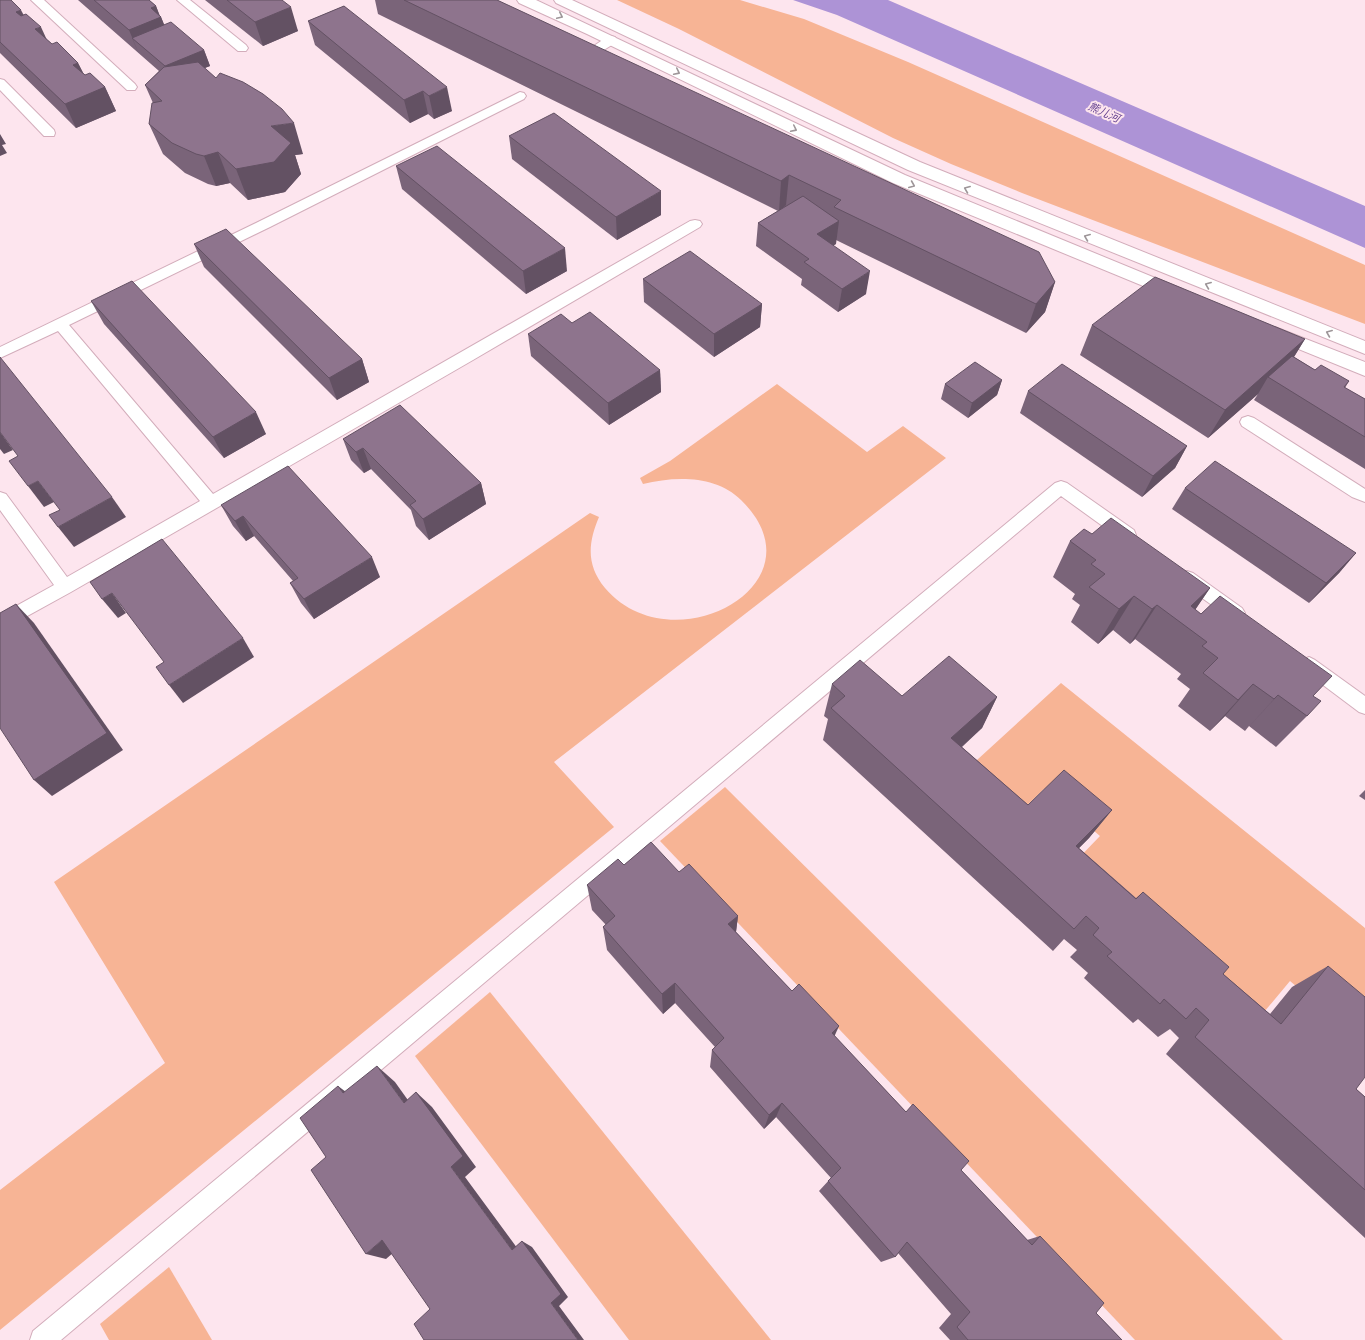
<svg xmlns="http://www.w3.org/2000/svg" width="1365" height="1340" viewBox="0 0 1365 1340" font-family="'Archivo Narrow','Noto Sans SC',sans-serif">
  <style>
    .green { fill: #f7b495 }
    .water { fill: #ad93d6 }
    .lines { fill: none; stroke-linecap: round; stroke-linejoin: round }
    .lane-casing { stroke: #d3adbb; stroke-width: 2 }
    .secondary-casing { stroke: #d3adbb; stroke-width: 2 }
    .lane { fill: #fff; fill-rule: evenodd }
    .secondary { fill: #fff; fill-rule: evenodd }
    .wall { fill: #7a6479 }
    .shaded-wall { fill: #635163 }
    .building { fill: #8e748d; stroke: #635163 }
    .oneway { stroke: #9e9699 }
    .labels { text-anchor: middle; stroke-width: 4; stroke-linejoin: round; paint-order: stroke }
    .far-water-label { font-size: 11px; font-style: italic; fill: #634090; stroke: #fde5ee }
  </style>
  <rect width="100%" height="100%" fill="#fde5ee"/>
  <g class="green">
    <path d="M617,0h123l64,19 104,43 457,203v59l-343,-131 -71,-29 -58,-26 -214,-109z"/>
    <path d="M777,384l90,68 36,-26 43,32 -392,304 60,65 -614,503v-140l165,-127 -111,-181 536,-369 9,4c-11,26 -13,48 6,71 67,79 222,-4 136,-88 -25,-25 -66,-24 -98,-16l-3,-6 30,-17z"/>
    <path d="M1061,683l304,245v117l-75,-64 -36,43 -182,-159 28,-29 -56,-47 -28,27 -51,-45z"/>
    <path d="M725,787l558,553h-148l-475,-499z"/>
    <path d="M490,992l281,348h-142l-214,-284z"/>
    <path d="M169,1267l43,73h-103l-9,-16z"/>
  </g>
  <path class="water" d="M793,0h95l477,206v42l-528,-233z"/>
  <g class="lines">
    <defs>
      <g id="lane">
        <path d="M31,0h13l91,84 2,3 -2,3h-8z"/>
        <path d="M177,0h13l56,45 2,3 -2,3h-8z"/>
        <path d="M611,36l4,1 2,3 -2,3 -32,20h-8l-2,-3 34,-23z"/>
        <path d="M0,79l4,1 50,50 1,3 -1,3h-10l-44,-46z"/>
        <path d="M520,92l4,1 2,3 -2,3 -254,128 -201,98 144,169 477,-273 5,-1 5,1 2,3 -2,3 -227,133 -402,232 -71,39v-16l54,-30 -54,-75v-18l6,2 61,83 133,-76 -142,-170 -58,27v-11l260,-126z"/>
        <path d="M1248,416l6,2 111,71v13l-13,-5 -110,-71 -2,-4 2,-4z"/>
        <path d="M1061,481l6,2 67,47 2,5 -2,5 -6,2 -6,-2 -61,-44 -1000,844h-31l3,-9 1022,-848z"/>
        <path d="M1187,571l6,2 49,35 3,5 -3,5 -6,2 -6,-2 -49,-35 -3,-5 3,-5z"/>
        <path d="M1309,657l6,3 50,36v18l-6,-2 -56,-42 -3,-5 3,-5z"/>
      </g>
      <g id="secondary">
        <path d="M517,0h19l369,175 277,114 3,4 -3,4 -6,2 -6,-2 -277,-114 -306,-149 -68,-31z"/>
        <path d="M554,0h18l348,162 445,179v13l-457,-184 -352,-167z"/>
        <path d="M1275,327l90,35v14l-96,-39 -3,-4 3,-4z"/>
      </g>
    </defs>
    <use href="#lane" class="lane-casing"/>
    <use href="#secondary" class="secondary-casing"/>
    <use href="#lane" class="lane"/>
    <use href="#secondary" class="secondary"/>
  </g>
  <g class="wall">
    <path d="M0,0l24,15 23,25 5,4 26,19 6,12 21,12 11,24 -40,17 -76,-75z"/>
    <path d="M78,0h71l7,6 4,10 1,1 3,8 40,25 6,16 -6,2 99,86 -8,1 6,19 -16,18 -37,8 -18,-17 -14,3 -8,-2 -23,-11 -22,-19 -14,-30 4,-21 -8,-18 14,-14z"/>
    <path d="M205,0h77l16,31 -35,15z"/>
    <path d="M375,0h122l558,282 -10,30 -19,21 -190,-93v4l-3,1 33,49 -28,18 -37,-27 1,-6 -46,-33 2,-23 20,-12 -400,-197z"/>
    <path d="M344,6l108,105 -18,8 -6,-5 -18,9 -95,-78 -7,-24z"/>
    <path d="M509,136l152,79 -44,25 -105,-81z"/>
    <path d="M396,166l171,105 -41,23 -124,-105z"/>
    <path d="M194,244l168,115 7,23 -32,18 -133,-133z"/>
    <path d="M643,279l119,25 -2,23 -46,30 -70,-55z"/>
    <path d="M91,301l175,133 -42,24 -120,-134z"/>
    <path d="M572,323l88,47 1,22 -52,33 -78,-69 -3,-22z"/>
    <path d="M1092,325l213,14 -11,18 21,13 34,11 -4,7 20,11v70l-111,-69 4,-6 -50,44 -128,-83z"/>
    <path d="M1002,380l-5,15 -29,23 -27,-19 4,-15z"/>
    <path d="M1028,391l159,55 -12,22 -33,29 -122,-84z"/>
    <path d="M343,439l138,44 5,21 -57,36 -13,-14 -5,-16 -40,-41 -7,4 -13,-13z"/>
    <path d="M1185,488l171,65 -17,20 -30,30 -137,-94z"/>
    <path d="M221,505l159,72 -66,42 -13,-16 -11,-20 3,-2 -39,-45 -8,5 -13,-15z"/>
    <path d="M1092,534l118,54 -15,22 118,86 -6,20 -31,31 -27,-21 -4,5 -20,-15 -15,15 -32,-25 12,-17 -13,-10 4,-5 -46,-35 -5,5 -17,-14 -15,14 -27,-22 9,-17 -8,-6 3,-5 -22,-17 17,-36z"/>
    <path d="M832,684l70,12 95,1 -15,31 -20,19 66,58 84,5 -23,28 -10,10 57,50 7,-6 80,82 47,40 22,-27 36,-21 28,123 9,8v141l-199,-184 13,-16 -9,-9 -12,8 -20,-18 -5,4 -49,-45 4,-5 -18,-16 7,-7 -13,-11 -11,12 -230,-211 5,-21 -4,-3z"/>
    <path d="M1365,790v10l-6,-4z"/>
    <path d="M624,865l55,7 59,44 -2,16 291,308 13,-4 56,77 26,27h-172l-11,-12 12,-14 -53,-61 -3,4 -14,5 -62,-71 12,-13 -55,-61 -12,12 -54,-62 2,-17 3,-3 -40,-44 -12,11 -56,-64 -4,-23 3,-2 -14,-15 -5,-25z"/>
  </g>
  <g class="shaded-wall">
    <path d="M156,6l4,11h1l10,24 -39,-3 7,16 -10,-24 22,-22z"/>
    <path d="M291,7l7,24 -35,15 -8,-24z"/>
    <path d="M21,10l12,23 -17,-21z"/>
    <path d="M41,27l11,24 -17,-22z"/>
    <path d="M204,50l6,16 -39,16 -6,-16z"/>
    <path d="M78,63l12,23 -17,-21z"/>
    <path d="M105,87l11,24 -40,17 -11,-24z"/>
    <path d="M447,87l5,24 -18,8 -5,-23z"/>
    <path d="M423,91l5,23 -18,9 -6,-23z"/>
    <path d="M294,123l9,31 -8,1 6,19 -16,18 -37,8 -12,-31 35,-43z"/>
    <path d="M0,134l6,10 -4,1 5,8 -7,3z"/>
    <path d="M218,152l12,31 -14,3 -12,-30z"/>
    <path d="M789,175l-3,30 -7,7 2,-31z"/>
    <path d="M661,191v24l-44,25 -1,-23z"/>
    <path d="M839,221l-3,23 -22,13 3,-23z"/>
    <path d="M565,248l2,23 -41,23 -3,-23z"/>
    <path d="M870,271l-4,23 -28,18 4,-23z"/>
    <path d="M1055,282l-10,30 -19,21 10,-29z"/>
    <path d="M762,304l-2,23 -46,30v-23z"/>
    <path d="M1305,339l-18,29 -19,9 -10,17 -50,44 17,-28z"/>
    <path d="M362,359l7,23 -32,18 -8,-22z"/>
    <path d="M660,370l1,22 -52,33 -1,-22z"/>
    <path d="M1002,380l-5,15 -29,23 4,-15z"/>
    <path d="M256,412l10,22 -42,24 -11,-21z"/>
    <path d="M0,432l13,18 -9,4 -4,-5z"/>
    <path d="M1187,446l-12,22 -33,29 11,-21z"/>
    <path d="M363,448l8,21 -7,4 -8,-21z"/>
    <path d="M38,481l16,21 -10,5 -16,-21z"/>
    <path d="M481,483l5,21 -57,36 -6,-21z"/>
    <path d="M112,497l14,20 -52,30 -16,-20z"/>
    <path d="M243,516l11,20 -8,5 -11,-20z"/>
    <path d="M1356,553l-17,20 -30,30 17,-20z"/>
    <path d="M372,557l8,20 -66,42 -10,-20z"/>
    <path d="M1210,588l-24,35 5,-17z"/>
    <path d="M112,593l14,20 -8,5 -16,-19z"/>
    <path d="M1134,596l-21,34 -15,14 21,-35z"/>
    <path d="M16,604l18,19 89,127 -71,46 -18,-16z"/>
    <path d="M1157,605l-22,34 -5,5 22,-35z"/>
    <path d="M243,638l11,19 -71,46 -14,-18z"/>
    <path d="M1253,684l-28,32 -15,15 28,-31z"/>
    <path d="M1278,695l-33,36 29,-32z"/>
    <path d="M997,697l-15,31 -44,40 13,-30z"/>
    <path d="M1112,810l-23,28 -34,34 21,-26z"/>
    <path d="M738,916l-3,23 -7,-15z"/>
    <path d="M675,983v20l-12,11 -1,-20z"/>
    <path d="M839,1026l-8,18 1,-11z"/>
    <path d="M377,1066l18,16 25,35 -16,-14z"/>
    <path d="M338,1086l20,15 -15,-8z"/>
    <path d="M416,1092l16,15 44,60 -11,10 58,79 -11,-6 -61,-83z"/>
    <path d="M782,1103l-6,14 -12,12 5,-14z"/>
    <path d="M382,1240l19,6 -15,13 -20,-5z"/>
    <path d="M522,1241l10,6 36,50 -9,9 25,34h-6l-27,-37z"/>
  </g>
  <g class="building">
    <path d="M0,0h11l10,10 -5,2 5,4 5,-2 15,13 -6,2 17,15 5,-2 21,21 -5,2 12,10 5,-2 15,14 -40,17 -65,-62z"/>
    <path d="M94,0h55l7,6 -5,2 10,9 -32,13z"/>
    <path d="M227,0h55l9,7 -36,15z"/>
    <path d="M404,0h93l542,252 16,30 -19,22 -202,-97 7,-7 -52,-25 -8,6z"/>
    <path d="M344,6l103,81 -18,9 -6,-5 -19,9 -96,-79z"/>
    <path d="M171,22l33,28 -39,16 -33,-28z"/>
    <path d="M198,62l18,16 4,-5 23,9 20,12 19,15 12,14 -23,3 20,17 -17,19 -38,7 -18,-17 -14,4 -8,-2 -24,-11 -23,-19 3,-21 10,-2 -17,-16 19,-18z"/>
    <path d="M554,113l107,78 -45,26 -107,-81z"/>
    <path d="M437,146l128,102 -42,23 -127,-105z"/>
    <path d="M803,196l36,25 -22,13 53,37 -28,18 -38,-27 5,-3 -51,-36z"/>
    <path d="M226,229l136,130 -33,19 -135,-134z"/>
    <path d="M690,251l72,53 -48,30 -71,-55z"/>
    <path d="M1155,277l150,62 -80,71 -133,-85z"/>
    <path d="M132,281l124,131 -43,25 -122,-136z"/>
    <path d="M590,312l70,58 -52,33 -80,-69 33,-20 11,9z"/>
    <path d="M1292,356l23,14 6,-5 28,16 -5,6 21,12v38l-97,-60z"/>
    <path d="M0,357l112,140 -54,30 -9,-12 11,-5 -22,-29 -10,5 -19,-25 9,-5 -18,-24z"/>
    <path d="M975,362l27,18 -30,23 -27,-19z"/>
    <path d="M1062,364l125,82 -34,30 -125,-85z"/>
    <path d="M400,405l81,78 -58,36 -13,-14 6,-4 -53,-53 -7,4 -13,-13z"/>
    <path d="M1215,461l141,92 -30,30 -141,-95z"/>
    <path d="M288,466l84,91 -68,42 -14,-16 8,-5 -55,-62 -8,5 -14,-16z"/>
    <path d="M1111,518l99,70 -19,18 10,8 19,-18 112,80 -19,20 8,5 -14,15 -29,-21 -4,4 -21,-15 -15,16 -35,-27 15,-15 -16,-12 5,-4 -50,-37 -5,4 -18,-13 -15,13 -30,-22 16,-13 -14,-10 5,-4 -26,-19 14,-12 8,5z"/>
    <path d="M162,539l81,99 -74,47 -13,-18 8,-5 -52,-69 -10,6 -12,-17z"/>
    <path d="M16,604l91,129 -73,47 -34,-52v-115z"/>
    <path d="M949,656l48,41 -46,41 77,67 36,-35 48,40 -36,36 60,53 7,-7 86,75 -6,7 58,50 47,-58 37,31v80l-9,12 9,8v93l-170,-153 14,-17 -13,-12 -10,11 -22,-20 -4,5 -53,-48 5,-4 -19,-17 6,-7 -13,-12 -12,13 -243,-221 14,-12 -13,-12 28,-24 42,36z"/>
    <path d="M651,842l28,30 10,-8 49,52 -10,8 64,67 7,-7 40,42 -7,7 74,79 7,-8 56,57 -8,9 71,75 8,-9 64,67 -8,10 26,27h-154l-11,-13 13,-15 -63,-70 -12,15 -67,-76 13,-13 -59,-65 -13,12 -57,-65 12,-12 -49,-55 -13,11 -59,-67 12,-11 -28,-31 31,-26 6,6z"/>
    <path d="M377,1066l27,37 12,-11 47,64 -12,11 61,83 10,-9 39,53 -10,9 27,37h-154l-10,-16 16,-15 -48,-69 -16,14 -55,-84 15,-13 -26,-39 38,-32 5,7z"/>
  </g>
  <defs><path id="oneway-chevron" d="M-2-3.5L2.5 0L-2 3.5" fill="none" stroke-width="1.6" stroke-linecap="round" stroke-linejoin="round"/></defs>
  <g class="oneway">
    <use href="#oneway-chevron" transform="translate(560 16) rotate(25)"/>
    <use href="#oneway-chevron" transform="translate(677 72) rotate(26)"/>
    <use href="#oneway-chevron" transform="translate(794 129) rotate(26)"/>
    <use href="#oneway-chevron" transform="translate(912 185) rotate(23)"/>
    <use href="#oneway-chevron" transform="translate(967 189) rotate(-158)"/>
    <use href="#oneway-chevron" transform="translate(1087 237) rotate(-158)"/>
    <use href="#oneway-chevron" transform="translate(1208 285) rotate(-158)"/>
    <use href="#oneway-chevron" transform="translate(1329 333) rotate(-158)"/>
  </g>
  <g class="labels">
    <g class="far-water-label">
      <text transform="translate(1104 112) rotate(24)" y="4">熊儿河</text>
    </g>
  </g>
</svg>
